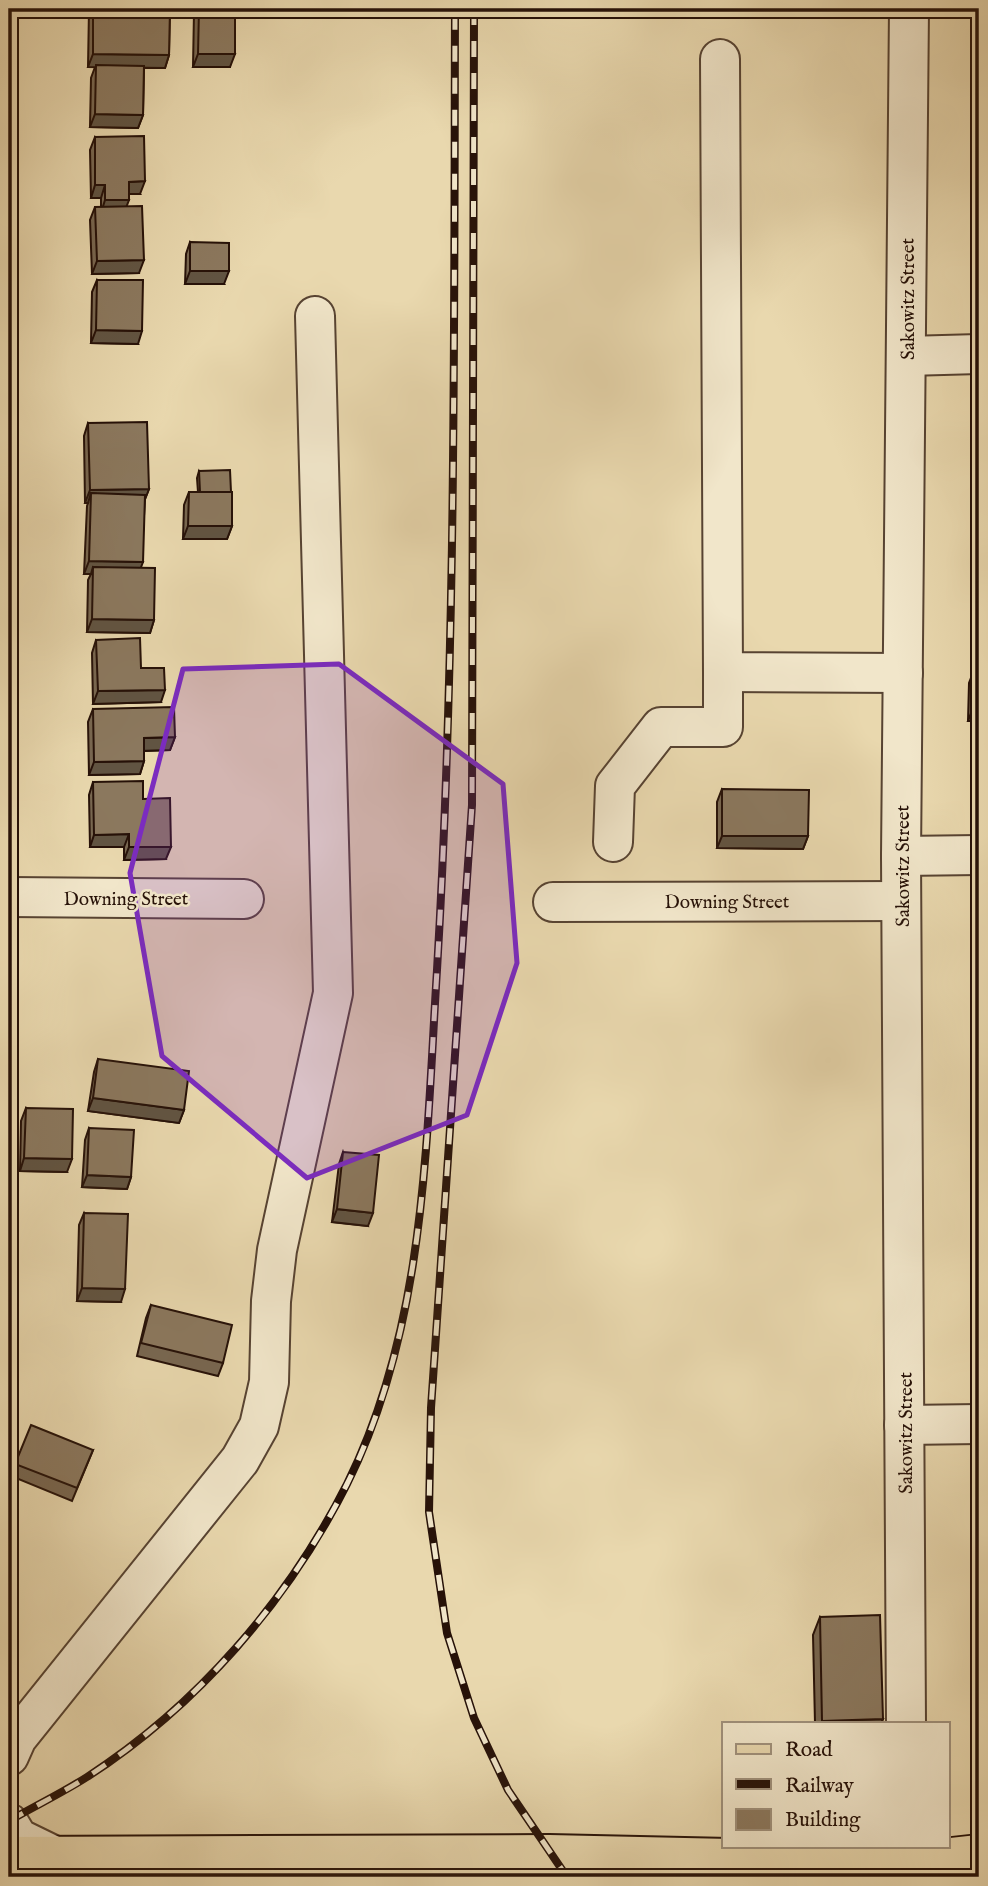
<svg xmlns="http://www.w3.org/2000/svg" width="988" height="1886" viewBox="0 0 988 1886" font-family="'IM FELL English',serif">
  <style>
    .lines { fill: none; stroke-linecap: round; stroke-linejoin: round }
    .minor-casing { stroke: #574332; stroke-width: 42 }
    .major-casing { stroke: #261108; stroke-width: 42 }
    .minor { stroke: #f1e6ca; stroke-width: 38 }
    .major { stroke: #e9d8ae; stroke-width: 38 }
    .rail-casing { stroke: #261108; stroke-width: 8 }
    .rail { stroke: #f1e6ca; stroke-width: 5; stroke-dasharray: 16; stroke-linecap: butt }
    .wall { fill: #786751; stroke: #261108; stroke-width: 2 }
    .shaded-wall { fill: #615442; stroke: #261108; stroke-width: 2 }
    .building { fill: #8b785e; stroke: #261108; stroke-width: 2 }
    .marked { fill: #7b2cbf; fill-opacity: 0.2; stroke: #7b2cbf; stroke-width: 5; stroke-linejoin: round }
    .labels { text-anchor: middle; stroke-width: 5; stroke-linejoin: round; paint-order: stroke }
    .street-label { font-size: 19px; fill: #261108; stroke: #f1e6ca }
  </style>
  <rect width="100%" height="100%" fill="#e9d8ae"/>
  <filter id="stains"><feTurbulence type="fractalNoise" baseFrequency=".00286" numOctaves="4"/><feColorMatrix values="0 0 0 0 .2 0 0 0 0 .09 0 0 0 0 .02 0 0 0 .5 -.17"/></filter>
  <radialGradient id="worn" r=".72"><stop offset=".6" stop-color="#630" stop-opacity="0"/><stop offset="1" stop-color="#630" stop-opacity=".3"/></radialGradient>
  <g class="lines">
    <defs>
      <g id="minor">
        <path d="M720,59l3,613 180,1"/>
        <path d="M907,356l72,-2"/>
        <path d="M613,842l2,-56 46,-59h62v-55"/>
        <path d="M901,856l78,-1"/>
        <path d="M9,897l235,2"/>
        <path d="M553,902l348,-1"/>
        <path d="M904,1425l75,-1"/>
        <path d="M906,1723l-5,-867 8,-847"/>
        <path d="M9,1756l8,-18 223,-278 19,-34 10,-44 2,-81 6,-51 56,-257 -18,-677"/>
        <path d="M9,1823l9,15 37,18v21"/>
      </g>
      <path id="major" d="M9,1856l540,-2 358,8 72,-8"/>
    </defs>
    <use href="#minor" class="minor-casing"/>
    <use href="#major" class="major-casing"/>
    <use href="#minor" class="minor"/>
    <use href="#major" class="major"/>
    <defs>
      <g id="rail">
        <path d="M474,9l-2,796 -41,603 -2,104 18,121 27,85 34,72 59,87"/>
        <path d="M9,1821c26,-15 53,-28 78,-44 110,-71 201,-176 260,-293 79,-159 79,-341 90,-514 19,-320 17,-641 18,-961"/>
      </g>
    </defs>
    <use href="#rail" class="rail-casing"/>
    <use href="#rail" class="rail"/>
  </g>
  <g class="wall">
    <path d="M89,9h81l-1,46 -4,13h-21l-1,47 -5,13 -48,-1 1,-49 4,-11h-7z"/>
    <path d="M196,9h39l-5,58h-37l1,-55z"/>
    <path d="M95,137l45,57h-11l-3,12 13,67 -47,1 -2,-54 5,-13h6v-9h-10l-1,-48z"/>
    <path d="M190,242l34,42h-39l1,-30z"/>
    <path d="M97,280l41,64 -47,-1 1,-51z"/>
    <path d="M88,423l61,66 -4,10 -4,68 13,53 -4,13 -63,-1 1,-52 3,-6h-7l3,-68 1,-3h-3l-1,-67z"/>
    <path d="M199,471l33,55 -5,13h-44l1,-34 5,-13h9l-1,-14z"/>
    <path d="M96,640l45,28 20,34 -68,2 -1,-51z"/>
    <path d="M974,670l5,51h-11l1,-38z"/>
    <path d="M93,709l82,28 -5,13 -26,1v10l-4,13 -51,1 -1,-53z"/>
    <path d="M93,782l50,17 23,60 -42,1v-13h-34l-1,-52z"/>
    <path d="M722,789l86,47 -5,13 -86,-1v-46z"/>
    <path d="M98,1059l86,51 -5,13 -91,-12 6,-39z"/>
    <path d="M979,1099v42h-4l-1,-29z"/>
    <path d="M26,1108l41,64 -47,-1 1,-50z"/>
    <path d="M89,1128l42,49 -4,12 -45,-2 3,-47z"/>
    <path d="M343,1152l25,74 -36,-4 7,-58z"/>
    <path d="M84,1213l37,89 -44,-1 2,-76z"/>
    <path d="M151,1305l72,58 -5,13 -81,-20 9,-38z"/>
    <path d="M93,1450l-21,51 -61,-25 4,-12z"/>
    <path d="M820,1617l63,102 -2,4h-66l-2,-88z"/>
  </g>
  <g class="shaded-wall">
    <path d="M93,54l76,1 -4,13 -77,-1z"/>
    <path d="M198,54h37l-5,13h-37z"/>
    <path d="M95,114l48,1 -5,13 -48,-1z"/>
    <path d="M145,181l-5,13h-16l5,-12z"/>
    <path d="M95,185h10l-4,13h-10z"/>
    <path d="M105,200h24l-5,13h-23z"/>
    <path d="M144,260l-5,13 -47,1 5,-13z"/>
    <path d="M190,271h39l-5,13h-39z"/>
    <path d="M96,330l46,1 -4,13 -47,-1z"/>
    <path d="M149,489l-5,13 -53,-9 -3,10h-3l5,-13z"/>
    <path d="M188,526h44l-5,13h-44z"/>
    <path d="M89,561l54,1 -5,13 -45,-8 -2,7h-7z"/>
    <path d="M92,619l62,1 -4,13 -63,-1z"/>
    <path d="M165,690l-4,12 -68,2 5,-13z"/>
    <path d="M973,708h6v13h-11z"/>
    <path d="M175,737l-5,13 -31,1 5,-13z"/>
    <path d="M144,761l-4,13 -51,1 5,-13z"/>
    <path d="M129,834l-5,13h-34l4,-12z"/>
    <path d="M722,836h86l-5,13 -86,-1z"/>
    <path d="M129,847h42l-5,12 -42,1z"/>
    <path d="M93,1098l91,12 -5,13 -91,-12z"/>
    <path d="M979,1129v12h-4z"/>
    <path d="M24,1158l48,1 -5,13 -47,-1z"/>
    <path d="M87,1175l44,2 -4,12 -45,-2z"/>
    <path d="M337,1209l36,4 -5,13 -36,-4z"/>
    <path d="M82,1288l43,1 -4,13 -44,-1z"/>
    <path d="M883,1719l-2,4h-60l1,-2z"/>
  </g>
  <g class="building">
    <path d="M93,9h77l-1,46 -76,-1z"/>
    <path d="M199,9h36v45h-37z"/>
    <path d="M96,65l48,1 -1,49 -48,-1z"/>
    <path d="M144,136l1,45 -16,1v18h-24v-15h-10v-48z"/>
    <path d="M142,206l2,54 -47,1 -2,-54z"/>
    <path d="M190,242l39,1v28h-39z"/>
    <path d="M97,280h46l-1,51 -46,-1z"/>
    <path d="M147,422l2,67 -59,1 -2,-67z"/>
    <path d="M230,470l1,22h-31l-1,-21z"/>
    <path d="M189,492h43v34h-44z"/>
    <path d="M91,493l54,2 -2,67 -54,-1z"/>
    <path d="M93,567l62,1 -1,52 -62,-1z"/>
    <path d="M140,638l1,30h23l1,22 -67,1 -2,-51z"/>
    <path d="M974,670h5v38h-6z"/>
    <path d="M174,707l1,30 -31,1v23l-50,1 -1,-53z"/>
    <path d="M143,781v18l27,-1 1,49h-42v-13l-35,1 -1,-53z"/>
    <path d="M722,789l87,1 -1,46h-86z"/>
    <path d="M98,1059l91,12 -5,39 -91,-12z"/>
    <path d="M26,1108l47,1 -1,50 -48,-1z"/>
    <path d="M89,1128l45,2 -3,47 -44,-2z"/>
    <path d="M343,1152l36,3 -6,58 -36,-4z"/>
    <path d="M84,1213l44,1 -3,75 -43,-1z"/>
    <path d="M151,1305l81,20 -9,38 -82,-20z"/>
    <path d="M31,1425l62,25 -16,38 -62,-24z"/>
    <path d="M880,1615l3,104 -61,2 -2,-104z"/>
    <path d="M9,1661l6,2 -6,16z"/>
  </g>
  <path class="marked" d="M339,664l164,120 14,179 -50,152 -160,63 -145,-122 -32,-183 53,-204z"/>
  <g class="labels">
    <g class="street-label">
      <text transform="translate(907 299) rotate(-90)" y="7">Sakowitz Street</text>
      <text transform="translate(902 866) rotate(-90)" y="7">Sakowitz Street</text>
      <text x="126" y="905">Downing Street</text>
      <text x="727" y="908">Downing Street</text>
      <text transform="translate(905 1433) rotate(-90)" y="7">Sakowitz Street</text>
    </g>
  </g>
  <rect width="988" height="1886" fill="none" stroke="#e9d8ae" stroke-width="35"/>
  <rect x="10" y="10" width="967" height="1865" fill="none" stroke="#261108" stroke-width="3.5"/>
  <rect x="18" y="18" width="953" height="1851" fill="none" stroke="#261108" stroke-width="2"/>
  <rect x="722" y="1722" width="228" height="126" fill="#f1e6ca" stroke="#a0917c" stroke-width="2"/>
  <rect x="736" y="1744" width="35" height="10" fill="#e9d8ae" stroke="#a0917c" stroke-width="2"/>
  <text x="785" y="1756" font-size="21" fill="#261108">Road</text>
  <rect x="736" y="1779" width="35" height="10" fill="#261108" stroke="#a0917c" stroke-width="2"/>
  <text x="785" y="1792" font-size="21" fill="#261108">Railway</text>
  <rect x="736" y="1809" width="35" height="21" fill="#8b785e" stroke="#a0917c" stroke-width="2"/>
  <text x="785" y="1826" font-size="21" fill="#261108">Building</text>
  <rect width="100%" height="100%" filter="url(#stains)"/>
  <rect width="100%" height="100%" fill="url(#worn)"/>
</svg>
